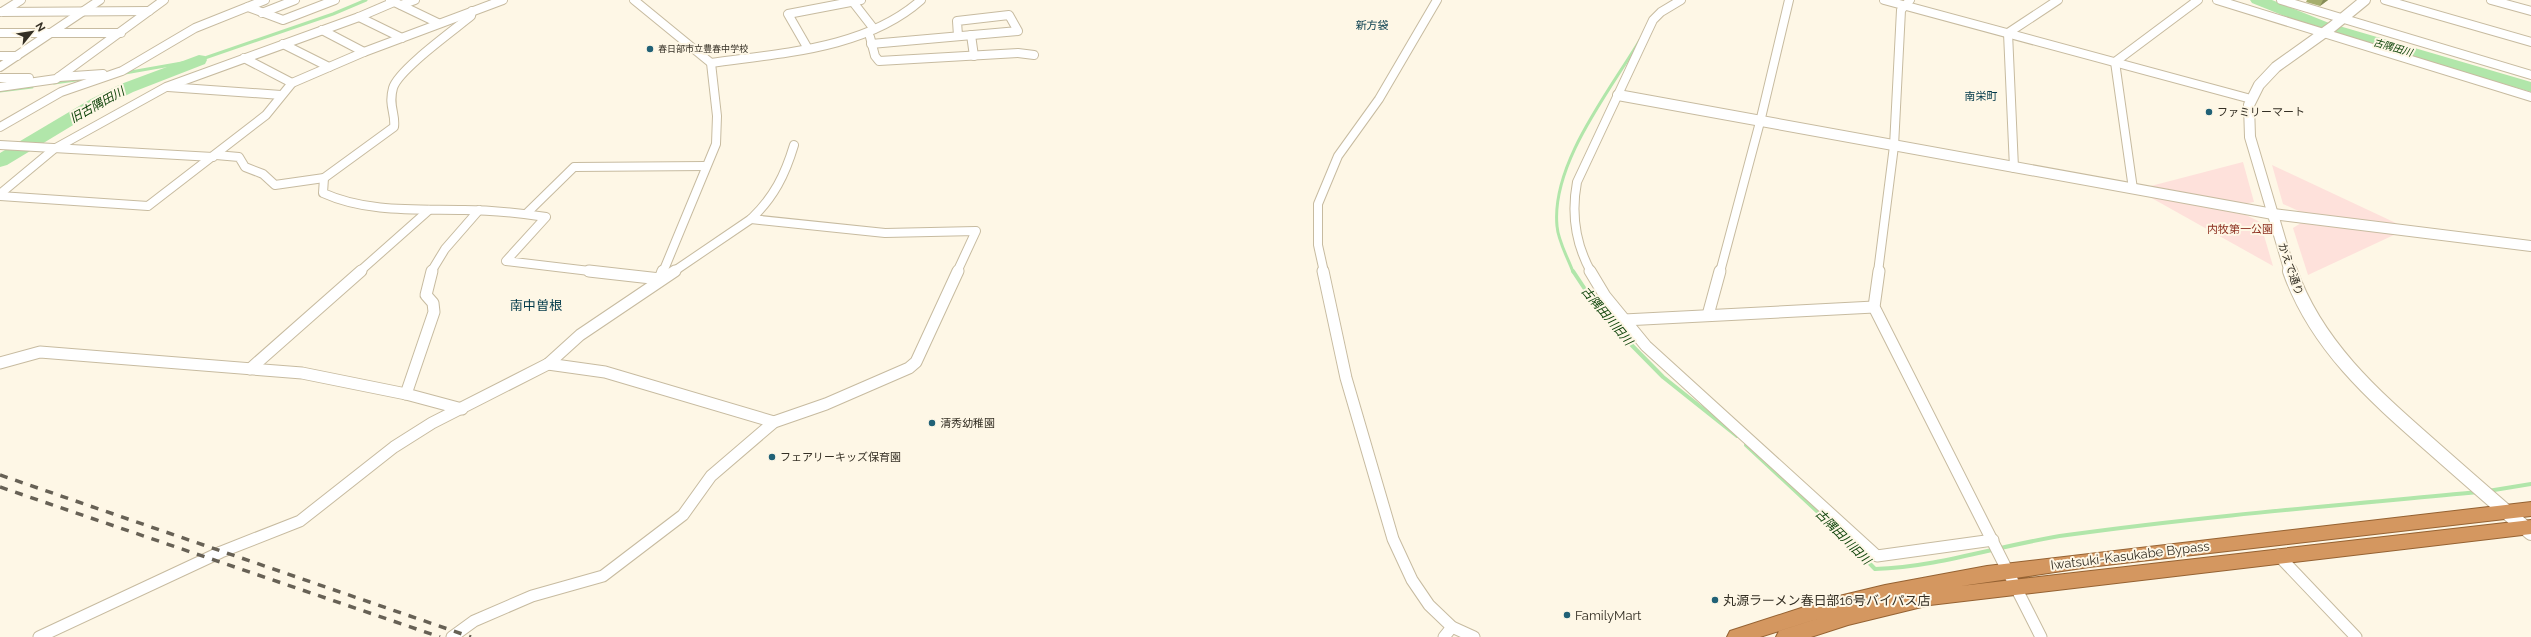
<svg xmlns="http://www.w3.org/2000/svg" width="2531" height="637" viewBox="0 0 2531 637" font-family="Raleway,'Noto Sans JP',sans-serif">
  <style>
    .green { fill: #fee1db }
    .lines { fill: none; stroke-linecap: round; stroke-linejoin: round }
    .stream-far1 { stroke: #b1e6aa; stroke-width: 3 }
    .stream { stroke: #b1e6aa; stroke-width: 4 }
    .river { fill: #b1e6aa; fill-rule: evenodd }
    .minor-far1-casing { stroke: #c7bba0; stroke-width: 10 }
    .minor-casing { stroke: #c7bba0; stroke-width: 13 }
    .tertiary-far1-casing { stroke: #c7bba0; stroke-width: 12 }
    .tertiary-casing { stroke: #c7bba0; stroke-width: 16 }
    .trunk-casing { stroke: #956232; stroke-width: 2 }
    .minor-far1 { stroke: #fff; stroke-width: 8 }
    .minor { stroke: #fff; stroke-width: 11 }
    .tertiary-far1 { stroke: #fff; stroke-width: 10 }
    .tertiary { stroke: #fff; stroke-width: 14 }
    .trunk { fill: #d49760; fill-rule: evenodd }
    .rail { stroke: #676155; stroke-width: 3.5; stroke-dasharray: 8 8; stroke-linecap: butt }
    .wall { fill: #a6ae6d }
    .shaded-wall { fill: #878d59 }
    .poi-dot { fill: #216176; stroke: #fef7e6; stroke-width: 1.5 }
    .labels { text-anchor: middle; stroke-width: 4; stroke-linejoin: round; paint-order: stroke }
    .far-poi-label { font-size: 9px; fill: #342f24; stroke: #fef7e6; text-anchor: start }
    .far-water-label { font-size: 10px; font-style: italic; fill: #0e4309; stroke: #fef7e6 }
    .far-quarter-label { font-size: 11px; fill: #003849; stroke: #fef7e6 }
    .poi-label { font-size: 11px; fill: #342f24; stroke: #fef7e6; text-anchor: start }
    .park-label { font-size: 11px; fill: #8d3121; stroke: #fef7e6 }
    .street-label { font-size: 11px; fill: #342f24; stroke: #fef7e6 }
    .water-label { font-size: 12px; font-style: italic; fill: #0e4309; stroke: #fef7e6 }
    .quarter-label { font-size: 13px; fill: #003849; stroke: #fef7e6 }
    .near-street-label { font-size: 13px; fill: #342f24; stroke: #fef7e6 }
    .near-poi-label { font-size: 13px; fill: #342f24; stroke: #fef7e6; text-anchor: start }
  </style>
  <rect width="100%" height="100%" fill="#fef7e6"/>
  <g class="green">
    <path d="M2243,162l11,40 -11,2 -96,-17z"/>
    <path d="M2272,165l126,59 -97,-12 -18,-8z"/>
    <path d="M2148,196l98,19 14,7 13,44z"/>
    <path d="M2301,223l95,11 -88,41 -15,-47z"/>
  </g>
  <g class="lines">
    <g class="stream-far1">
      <path d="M125,73l74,-13 134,-46 33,-14"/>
      <path d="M54,83l29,-4"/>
      <path d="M0,91l32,-4"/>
      <path d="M1573,272c-5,-14 -15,-31 -16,-46 -6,-62 52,-134 83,-186"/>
    </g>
    <g class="stream">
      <path d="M1573,271l29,44 61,62 74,59"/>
      <path d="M1746,445l89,83 40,41c65,-2 128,-25 192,-34 137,-19 274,-30 411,-43"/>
      <path d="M2488,491l43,-7"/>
    </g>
    <g class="river">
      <path d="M2250,0h22l57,23 202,59v10l-214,-63 -65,-26z"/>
      <path d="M199,55l6,1 2,4 -2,4 -72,28 -30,15 -96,58 -7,2v-14l91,-54 30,-15z"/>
    </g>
    <defs>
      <g id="minor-far1">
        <path d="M390,0l48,23"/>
        <path d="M634,0l77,63 6,53 -1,28 -53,128"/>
        <path d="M1884,0l367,99"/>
        <path d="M2217,0l314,97"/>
        <path d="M2281,0l250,75"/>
        <path d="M2385,0l146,42"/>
        <path d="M2491,0l40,11"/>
        <path d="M853,2l21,27"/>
        <path d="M401,5l14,-5"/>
        <path d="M248,7l35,13 52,-20"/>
        <path d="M472,11l-1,5c-17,14 -73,54 -78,72 -5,18 3,26 1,39l-70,51 -1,15c44,20 94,16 141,17 28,0 55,3 82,7l-40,44 92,11"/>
        <path d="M0,12l149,-1"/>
        <path d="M2,12l19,-12"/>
        <path d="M262,13l33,-13"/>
        <path d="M359,17l43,21"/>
        <path d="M322,30l42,22"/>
        <path d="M0,33h121"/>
        <path d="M971,35l3,21"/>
        <path d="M870,37l5,19 4,5 139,-8 16,2"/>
        <path d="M283,44l46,23"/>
        <path d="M871,44l147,-13 -9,-16 -52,6 1,15"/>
        <path d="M807,47l-19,-33 73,-14"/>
        <path d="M0,56h17"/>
        <path d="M244,58l48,25"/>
        <path d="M711,63c70,-10 155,-14 210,-63"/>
        <path d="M0,67l100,-67"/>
        <path d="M59,77l44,-3"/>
        <path d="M0,78h29"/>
        <path d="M0,87l56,-8 108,-79"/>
        <path d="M168,87l113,8"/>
        <path d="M0,127l61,-35 61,-21 73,-43 70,-28"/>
        <path d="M0,145l213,12"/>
        <path d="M216,155l23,2 6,10 18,7 12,11 49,-7"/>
        <path d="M2014,168l-6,-135 50,-33"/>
        <path d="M2133,189l-18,-127 83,-62"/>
        <path d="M0,194l54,-45 112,-62 193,-70 35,-15"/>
        <path d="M0,196l148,10 118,-91 26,-32 72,-31 139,-52"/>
        <path d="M527,213l47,-46 132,-1"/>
        <path d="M751,219l134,14 91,-2 -19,41"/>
        <path d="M359,272l70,-62"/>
        <path d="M431,272l14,-23 34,-39"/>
        <path d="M673,272l78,-53c23,-22 34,-44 43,-74"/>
        <path d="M1324,272l-6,-27v-41l20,-48 41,-57 58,-99"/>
        <path d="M1591,272c-16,-29 -20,-58 -14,-90l76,-162 8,-8 20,-12"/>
        <path d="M1720,272l40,-150 29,-122"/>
        <path d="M1878,272l16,-126 7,-136 9,-10"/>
      </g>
      <g id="minor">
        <path d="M589,271l71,8"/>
        <path d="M1323,271l23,107 47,161 19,41 17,25 23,22 22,10"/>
        <path d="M1590,271l15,25 41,50 231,210 116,-16"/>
        <path d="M1879,271l-5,36 167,330"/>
        <path d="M660,279l3,-8"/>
        <path d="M1708,315l12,-44"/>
        <path d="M1624,320l250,-13"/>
        <path d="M0,363l40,-11 262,21 104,21 56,15"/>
        <path d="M548,364l57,8 169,50"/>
        <path d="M250,369l111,-98"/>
        <path d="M406,394l28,-82 -1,-9 -7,-8 6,-24"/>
        <path d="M2278,555l78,82"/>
        <path d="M39,637l182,-85 79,-31 94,-74 38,-24 116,-59 32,-29 95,-64"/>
        <path d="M452,637l22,-16 58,-25 71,-20 80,-61 28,-39 63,-54 52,-18 83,-36 7,-6 42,-91"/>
        <path d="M1444,637l8,-10"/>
      </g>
      <g id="tertiary-far1">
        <path d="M1618,95l655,119 258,32"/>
        <path d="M2290,272l-40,-135 -1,-32 10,-20 17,-18 56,-40 33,-27"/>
      </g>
      <path id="tertiary" d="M2290,271c26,74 83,124 140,174 34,30 67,59 101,88"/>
      <path id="trunk" d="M2531,502v14l-442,51 -128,19 570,-66v14l-601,71 -82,20 -37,12h-35l3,-6 63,-20 -82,26h-33l3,-6 105,-34 50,-12 102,-19z"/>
    </defs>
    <use href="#minor-far1" class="minor-far1-casing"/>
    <use href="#minor" class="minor-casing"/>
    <use href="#tertiary-far1" class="tertiary-far1-casing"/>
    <use href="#tertiary" class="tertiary-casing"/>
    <use href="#trunk" class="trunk-casing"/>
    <use href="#minor-far1" class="minor-far1"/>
    <use href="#minor" class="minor"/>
    <use href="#tertiary-far1" class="tertiary-far1"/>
    <use href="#tertiary" class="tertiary"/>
    <use href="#trunk" class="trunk"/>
    <g class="rail">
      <path d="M0,475l471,162"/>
      <path d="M0,487l440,150"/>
    </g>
  </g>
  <path class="wall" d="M2307,0h21l-8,6 -14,-4z"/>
  <path class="shaded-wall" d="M2323,0h5l-8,6z"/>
  <g class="poi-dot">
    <circle cx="650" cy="49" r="4"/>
    <circle cx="2209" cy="112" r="4"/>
    <circle cx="932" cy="423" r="4"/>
    <circle cx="772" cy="457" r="4"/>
    <circle cx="1715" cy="600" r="4"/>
    <circle cx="1567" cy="615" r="4"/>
  </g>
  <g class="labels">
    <g class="far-poi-label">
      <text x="658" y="52">春日部市立豊春中学校</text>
    </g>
    <g class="far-water-label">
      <text transform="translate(2393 47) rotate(16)" y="4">古隅田川</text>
    </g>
    <g class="far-quarter-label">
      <text x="1372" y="29">新方袋</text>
      <text x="1981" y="100">南栄町</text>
    </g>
    <g class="poi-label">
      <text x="2217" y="116">ファミリーマート</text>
      <text x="940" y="427">清秀幼稚園</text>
      <text x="780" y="461">フェアリーキッズ保育園</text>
    </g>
    <g class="park-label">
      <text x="2240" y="233">内牧第一公園</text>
    </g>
    <g class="street-label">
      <text transform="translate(2291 269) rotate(71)" y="4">かえで通り</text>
    </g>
    <g class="water-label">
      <text transform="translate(97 105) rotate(-29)" y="4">旧古隅田川</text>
      <text transform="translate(1607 316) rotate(50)" y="4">古隅田川旧川</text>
      <text transform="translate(1843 537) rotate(45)" y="4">古隅田川旧川</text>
    </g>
    <g class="quarter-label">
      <text x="536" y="310">南中曽根</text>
    </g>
    <g class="near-street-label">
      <text transform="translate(2130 555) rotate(-7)" y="5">Iwatsuki-Kasukabe Bypass</text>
    </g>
    <g class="near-poi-label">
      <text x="1723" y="605">丸源ラーメン春日部16号バイパス店</text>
      <text x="1575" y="620">FamilyMart</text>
    </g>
  </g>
  <g transform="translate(32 32) rotate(60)" stroke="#fef7e6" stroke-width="3" paint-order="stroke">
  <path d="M0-3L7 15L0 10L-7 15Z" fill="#342f24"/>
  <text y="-6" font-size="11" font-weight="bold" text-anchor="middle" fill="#342f24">N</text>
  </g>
</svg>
